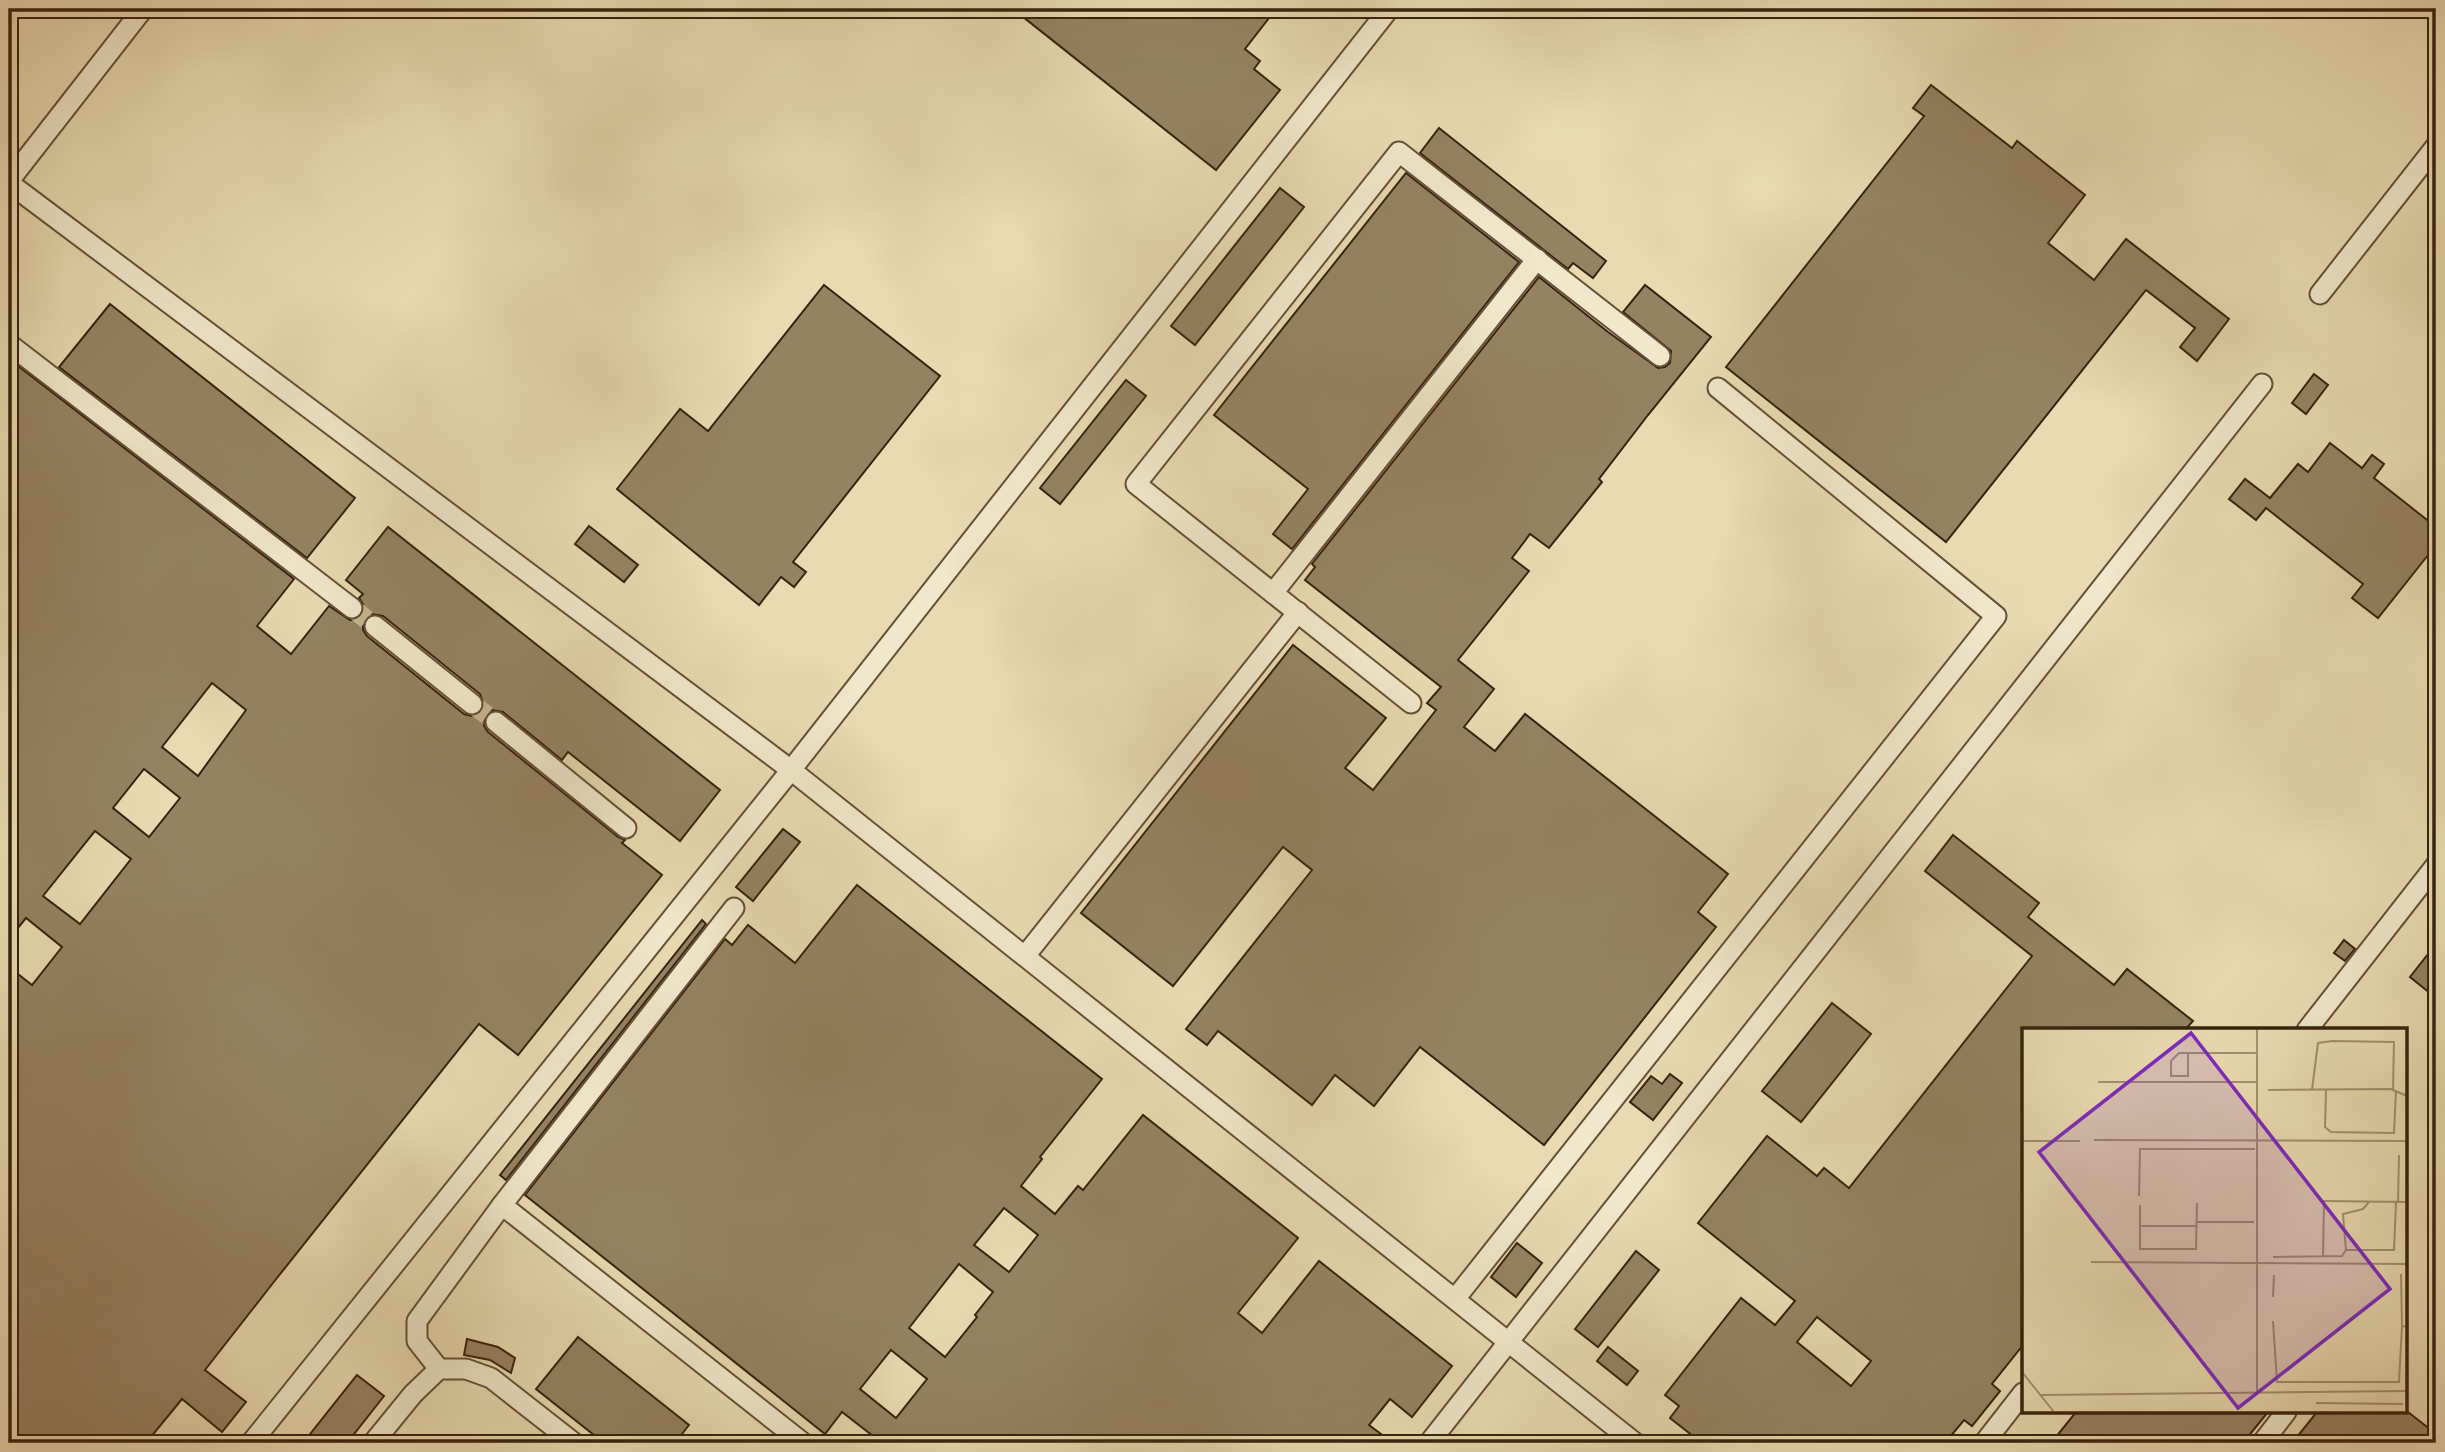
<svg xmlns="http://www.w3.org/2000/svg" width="2445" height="1452" viewBox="0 0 2445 1452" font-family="Vollkorn,serif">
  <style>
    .building { fill: #958263; stroke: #39220f; stroke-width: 2; fill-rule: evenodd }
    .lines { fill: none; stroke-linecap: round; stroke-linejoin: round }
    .minor-tunnel { stroke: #c6b591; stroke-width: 19; stroke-dasharray: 19 10; stroke-linecap: butt }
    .minor-casing { stroke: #655038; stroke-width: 23 }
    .minor { stroke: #f1e7cc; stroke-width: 19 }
    .inset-road { fill: none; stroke: #a39070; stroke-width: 2 }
    .view { fill: #7b2cbf; fill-opacity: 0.15; stroke: #7b2cbf; stroke-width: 3.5 }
    .inset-edge { fill: none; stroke: #39220f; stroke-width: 3.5 }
  </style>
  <rect width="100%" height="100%" fill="#e9dab1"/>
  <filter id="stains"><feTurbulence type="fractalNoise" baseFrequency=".00286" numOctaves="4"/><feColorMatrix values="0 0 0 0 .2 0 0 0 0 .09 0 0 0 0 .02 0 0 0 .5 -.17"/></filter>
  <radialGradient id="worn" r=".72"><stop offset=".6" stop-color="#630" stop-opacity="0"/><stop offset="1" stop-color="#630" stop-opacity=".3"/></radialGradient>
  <g class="building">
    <path d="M1013,9h263l-31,40 15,12 -6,8 26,21 -64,80z"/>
    <path d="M1931,85l81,63 5,-7 68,54 -37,48 46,37 32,-41 103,80 -32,42 -17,-14 15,-19 -49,-38 -200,252 -220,-175 198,-251 -11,-8z"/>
    <path d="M1439,128l167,133 -13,17 -20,-15 -5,6 -148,-116z"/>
    <path d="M1406,173l113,89 -227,287 -19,-15 35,-45 -94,-74z"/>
    <path d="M1280,188l24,19 -109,138 -24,-19z"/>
    <path d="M1539,277l69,55 50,36 7,-1 5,-4 1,-12 -48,-39 22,-27 66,52 -63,78 -49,64 3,3 -53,66 -19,-14 -18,24 17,13 -71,89 36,29 -30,38 31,24 30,-37 203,160 -30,38 18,15 -172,218 -124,-98 -46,59 -39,-31 -23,30 -94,-74 -11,14 -21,-16 126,-159 -29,-23 -110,139 -92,-73 212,-268 93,73 -41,50 28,22 63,-80 -9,-7 14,-16 -136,-107 10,-13 -3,-3z"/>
    <path d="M824,285l116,91 -147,186 13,10 -12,15 -13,-10 -22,28 -142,-116 63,-80 28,22z"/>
    <path d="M110,304l245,194 -48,60 -248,-191z"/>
    <path d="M9,359l285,220 -37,47 34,28 38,-48 21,14h6l6,-5 1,-11 -4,-6 4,-4 -17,-14 42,-53 332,263 -40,51 -112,-89 -6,8 -59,-48 -11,-2 -6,5 -2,11 4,6 130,105 7,3 -3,3 40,32 -144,180 -39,-31 -206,259 -68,87 41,32 -24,30 -40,-33 -36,44h-137v-476l23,18 30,-38 -36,-29 -17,21zM371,614l12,2 97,78 4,11 -3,7 -10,4 -7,-2 -97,-78 -4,-6v-7zM212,683l34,27 -48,66 -36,-29zM144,769l36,29 -31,39 -36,-29zM95,831l36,28 -51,65 -37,-28z"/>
    <path d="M2314,374l14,11 -22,29 -14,-11z"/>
    <path d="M1126,380l20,16 -86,108 -20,-16z"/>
    <path d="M2330,443l32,25 10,-13 12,9 -10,14 62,49v18l-58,73 -26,-20 11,-14 -97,-76 -10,12 -27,-21 16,-20 25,19 28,-34 10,8z"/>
    <path d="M589,526l49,39 -14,17 -49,-38z"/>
    <path d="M783,829l17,13 -47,59 -17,-14z"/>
    <path d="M1953,835l86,68 -11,14 86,68 13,-16 66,52 -8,9h-162v315l-31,39 8,7 -28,35 -8,-6 -19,23h-243l-32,-25 9,-12 -14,-11 76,-97 34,27 20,-24 -97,-78 69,-87 50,40 7,-8 25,20 183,-232 -107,-85zM1817,1317l54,44 -20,25 -54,-44z"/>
    <path d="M857,885l245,194 -62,78 2,2 -21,27 34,28 23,-28 5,4 60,-75 155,123 -60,75 24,20 57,-72 133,105 -40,51 -22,-18 -21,26 24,18h-511l-40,-31 -17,22 -300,-239 200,-256 7,6 16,-20 47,38zM1004,1208l34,27 -29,37 -35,-27zM959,1264l34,28 -18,23 2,2 -32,40 -36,-29zM891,1350l36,29 -31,39 -36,-29z"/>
    <path d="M702,920l4,4 -200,256 -6,-5z"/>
    <path d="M2344,940l11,9 -10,12 -11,-8z"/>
    <path d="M2436,944v54l-26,-21z"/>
    <path d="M1832,1003l39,31 -70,88 -39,-31z"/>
    <path d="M1670,1074l12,9 -29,37 -23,-18 21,-26 11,8z"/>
    <path d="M1517,1243l25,20 -26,34 -25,-20z"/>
    <path d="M1636,1251l23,19 -61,77 -23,-18z"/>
    <path d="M578,1337l111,88 -14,18h-71l-68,-54z"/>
    <path d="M467,1339l31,8 17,11 -4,15 -21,-13 -26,-5z"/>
    <path d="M1608,1347l30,24 -11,14 -30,-24z"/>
    <path d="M357,1375l27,21 -37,47h-44z"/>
    <path d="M2076,1412h192l-25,31h-192z"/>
    <path d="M2317,1412h91l28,22v9h-144z"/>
  </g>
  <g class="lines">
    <g class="minor-tunnel">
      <path d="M352,608l23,18"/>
      <path d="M472,704l24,18"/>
    </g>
    <defs>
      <g id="minor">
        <path d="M9,181l134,-172"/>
        <path d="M9,183l782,587 844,673"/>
        <path d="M2320,294l116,-148"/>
        <path d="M9,344l343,264"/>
        <path d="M1273,593l264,-334"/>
        <path d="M375,626l97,78"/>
        <path d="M1411,703l-275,-219 263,-332 261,204"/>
        <path d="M496,722l130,106"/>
        <path d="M1025,956l273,-344"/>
        <path d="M2307,1030l129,-165"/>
        <path d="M502,1205l301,238"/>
        <path d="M1455,1299l541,-683 -278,-228"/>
        <path d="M439,1369l-22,-28v-20l85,-116 232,-297"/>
        <path d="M251,1443l540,-673 598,-761"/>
        <path d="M373,1443l40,-49 26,-25h27l25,9 83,65"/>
        <path d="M1429,1443l833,-1059"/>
        <path d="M1984,1443l39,-50"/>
        <path d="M2262,1443l24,-31"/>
      </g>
    </defs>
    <use href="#minor" class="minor-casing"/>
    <use href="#minor" class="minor"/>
  </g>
  <g transform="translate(2022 1028)">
    <rect width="385" height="385" fill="#e9dab1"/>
    <path class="inset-road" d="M235,1v362M166,25v23h-17v-15l8,-8h77M76,54h158M246,62l123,-1 16,7M290,62l6,-47 14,-2 62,1 -1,48M304,62l-1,37 6,5 63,1 2,-42M72,112l313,1M0,113h58M117,168l1,-47h115M299,173l86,1M347,174l-6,7 -20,5 3,36h48l2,-48M376,174l1,-47M118,177v44h56l1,-46M174,194h58M118,198h56M251,229l69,-1 4,-6M301,229l1,-56M69,234l316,2M379,246l1,52 5,1M251,269l1,-22M251,293l4,61h122l3,-56M0,344l32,40M18,367l367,-4M294,375l87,1"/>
    <path class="view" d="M169,5l199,256 -152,119 -199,-256z"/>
    <rect width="385" height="385" class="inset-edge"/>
  </g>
  <rect width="2445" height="1452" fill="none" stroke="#e9dab1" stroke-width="35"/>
  <rect x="10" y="10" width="2424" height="1431" fill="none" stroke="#39220f" stroke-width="3.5"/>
  <rect x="18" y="18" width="2410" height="1417" fill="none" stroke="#39220f" stroke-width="2"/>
  <rect width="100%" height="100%" filter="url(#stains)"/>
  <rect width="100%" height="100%" fill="url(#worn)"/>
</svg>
